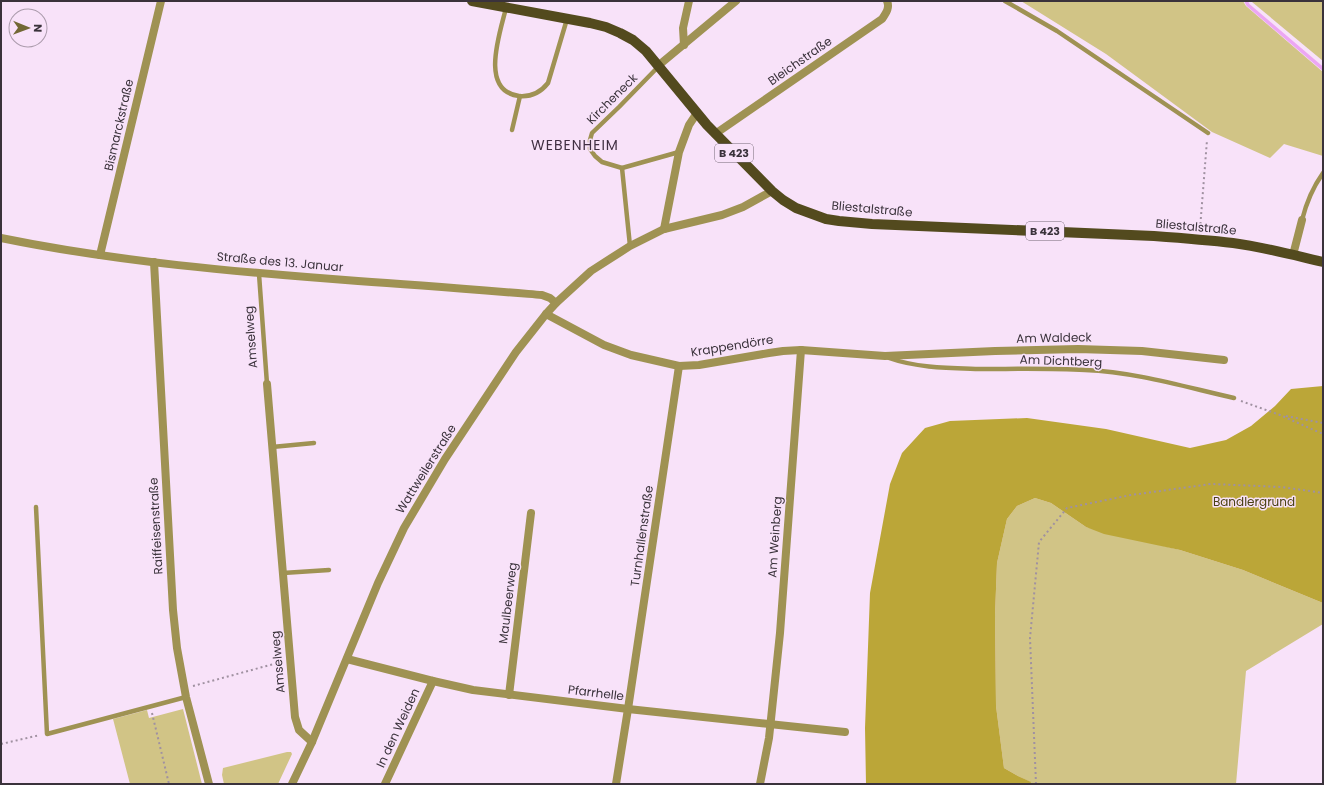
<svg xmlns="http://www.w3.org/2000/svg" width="1324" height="785" viewBox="0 0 1324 785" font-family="Poppins,sans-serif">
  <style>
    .green { fill: #d1c486 }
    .forest { fill: #bba638 }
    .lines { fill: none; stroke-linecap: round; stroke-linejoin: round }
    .stream { stroke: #eca6f3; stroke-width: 3.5 }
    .path { stroke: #a091a1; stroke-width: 2; stroke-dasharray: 2 3; stroke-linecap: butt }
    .service { stroke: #9f9253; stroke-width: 4.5 }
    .minor { stroke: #9f9253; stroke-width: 8 }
    .primary { stroke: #534a1e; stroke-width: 10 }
    .labels { text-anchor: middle; stroke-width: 3; stroke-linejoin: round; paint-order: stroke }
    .shield { fill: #f8e2f9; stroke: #736774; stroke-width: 1 }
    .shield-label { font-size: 11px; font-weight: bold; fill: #3a323b }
    .street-label { font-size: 12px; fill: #3a323b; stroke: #f8e2f9 }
    .park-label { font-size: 12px; fill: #4a4114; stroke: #f8e2f9 }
    .quarter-label { font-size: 14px; letter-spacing: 1px; fill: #402f42; stroke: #f8e2f9 }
  </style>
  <rect width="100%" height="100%" fill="#f8e2f9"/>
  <g class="green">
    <path d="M1021,1h222l3,5 77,66v84l-39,-12 -14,14 -58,-26 -106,-78z"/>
    <path d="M1252,1h71v60l-71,-59z"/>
    <path d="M1035,498l16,5 35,24 94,23 63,20 80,33v21l-77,47 -10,113h-206v-2l-12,-6 -14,-8 -8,-62 -1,-91 2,-52 10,-44 10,-13z"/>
    <path d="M183,709l19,75h-72l-17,-65 34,-9 2,8z"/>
    <path d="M287,752h4l1,2 -14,30h-54l-2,-9 1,-7z"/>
  </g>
  <path class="forest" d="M1323,386v217l-80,-33 -63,-20 -76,-16 -18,-7 -35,-24 -16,-5 -18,8 -10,13 -10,44 -2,52 1,91 8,62 14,8 13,6 -1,2h-164l-1,-56 5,-135 20,-109 12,-31 23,-25 25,-7 77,-3 79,11 84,19 36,-8 25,-14 24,-20 16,-17z"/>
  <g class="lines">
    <path class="stream" d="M1246,1l2,4 75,64"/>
    <g class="path">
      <path d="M1200,229l7,-89"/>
      <path d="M1241,401l39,14 43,19"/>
      <path d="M1286,416l37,7"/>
      <path d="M193,686l88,-24"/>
      <path d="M152,713l17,71"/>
      <path d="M1,744l39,-9"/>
      <path d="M1036,784l-6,-146 9,-96 28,-34 64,-13 80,-11 71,3 41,6"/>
    </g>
    <g class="service">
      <path d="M1005,1l52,30 151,102"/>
      <path d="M506,8c-6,25 -27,83 13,88 12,1 22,-4 29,-13l19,-64"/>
      <path d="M658,67l-39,40 -27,26 -2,7v9l5,7 7,6 20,6 57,-16"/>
      <path d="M512,130l8,-34"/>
      <path d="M622,168l8,78"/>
      <path d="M1302,220c4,-16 11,-33 21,-47"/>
      <path d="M259,274l8,110"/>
      <path d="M889,358c28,10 60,10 90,11 35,0 71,-1 106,1 51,2 100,17 149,28"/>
      <path d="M272,447l42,-4"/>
      <path d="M36,507l11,227 139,-37"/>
      <path d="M283,573l46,-3"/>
    </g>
    <g class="minor">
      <path d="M684,45l-1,-17 6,-27"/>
      <path d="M659,65l77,-64"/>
      <path d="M715,134l167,-115c4,-6 8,-11 5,-18"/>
      <path d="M664,229l15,-77 10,-27 8,-12"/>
      <path d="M1,238c117,24 237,34 357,43 61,4 122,9 184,14l8,3 6,5"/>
      <path d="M100,255l61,-254"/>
      <path d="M1293,255l9,-35"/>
      <path d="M154,262l19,348 4,38 9,49 23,87"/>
      <path d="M546,314l58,31 27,10 48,11 20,-1 70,-12 14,-2 18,-1 84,6 110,-5 83,-2 64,2 82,9"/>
      <path d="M267,384l28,333 4,13 13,12"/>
      <path d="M347,659l86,22 40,9 155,19 217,23"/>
      <path d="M509,695l22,-182"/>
      <path d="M292,784l20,-42 66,-159 26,-55 41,-69 71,-107 30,-38 10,-11 35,-32 39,-25 34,-17 58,-14 21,-8 29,-16"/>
      <path d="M385,784l48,-103"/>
      <path d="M616,784l12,-75 51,-343"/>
      <path d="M760,784l9,-46 11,-105 21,-283"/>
    </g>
    <path class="primary" d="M472,1l118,22 16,4 14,6 13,7 13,11 61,74 65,66 11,9 13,8 30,11 13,2 33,3 282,12c27,2 53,4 79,7 31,4 60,12 90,19"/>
  </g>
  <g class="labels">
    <g class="shield">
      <rect x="715" y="144" width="38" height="18" rx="3"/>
      <rect x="1026" y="222" width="38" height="18" rx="3"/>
    </g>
    <g class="shield-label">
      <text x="734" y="157">B 423</text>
      <text x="1045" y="235">B 423</text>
    </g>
    <g class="street-label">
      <text transform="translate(800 61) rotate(-35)" y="4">Bleichstraße</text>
      <text transform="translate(612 99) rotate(-45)" y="4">Kircheneck</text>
      <text transform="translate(119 125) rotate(-77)" y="4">Bismarckstraße</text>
      <text transform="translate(872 209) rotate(5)" y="4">Bliestalstraße</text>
      <text transform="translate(1196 227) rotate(5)" y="4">Bliestalstraße</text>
      <text transform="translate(280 262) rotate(5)" y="4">Straße des 13. Januar</text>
      <text transform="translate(251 337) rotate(-94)" y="4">Amselweg</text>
      <text transform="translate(1054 338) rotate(-1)" y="4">Am Waldeck</text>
      <text transform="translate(732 346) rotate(-9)" y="4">Krappendörre</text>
      <text transform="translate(1061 361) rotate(2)" y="4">Am Dichtberg</text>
      <text transform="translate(426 469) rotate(-58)" y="4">Wattweilerstraße</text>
      <text transform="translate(156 526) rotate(-93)" y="4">Raiffeisenstraße</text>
      <text transform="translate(642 536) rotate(-82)" y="4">Turnhallenstraße</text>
      <text transform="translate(775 537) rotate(-86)" y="4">Am Weinberg</text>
      <text transform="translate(508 603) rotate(-83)" y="4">Maulbeerweg</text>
      <text transform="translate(278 662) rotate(-95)" y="4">Amselweg</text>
      <text transform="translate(596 693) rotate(7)" y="4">Pfarrhelle</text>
      <text transform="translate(398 728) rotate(-65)" y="4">In den Weiden</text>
    </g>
    <g class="park-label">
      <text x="1254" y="506">Bandlergrund</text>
    </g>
    <g class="quarter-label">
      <text x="575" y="150">WEBENHEIM</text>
    </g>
  </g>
  <rect width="1324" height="785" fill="none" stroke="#3a323b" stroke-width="4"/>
  <g transform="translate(28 28) rotate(91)"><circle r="19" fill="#f8e2f9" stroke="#ac9cad"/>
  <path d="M0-3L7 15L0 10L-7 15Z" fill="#726835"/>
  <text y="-6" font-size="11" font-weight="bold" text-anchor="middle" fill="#3a323b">N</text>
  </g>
</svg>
